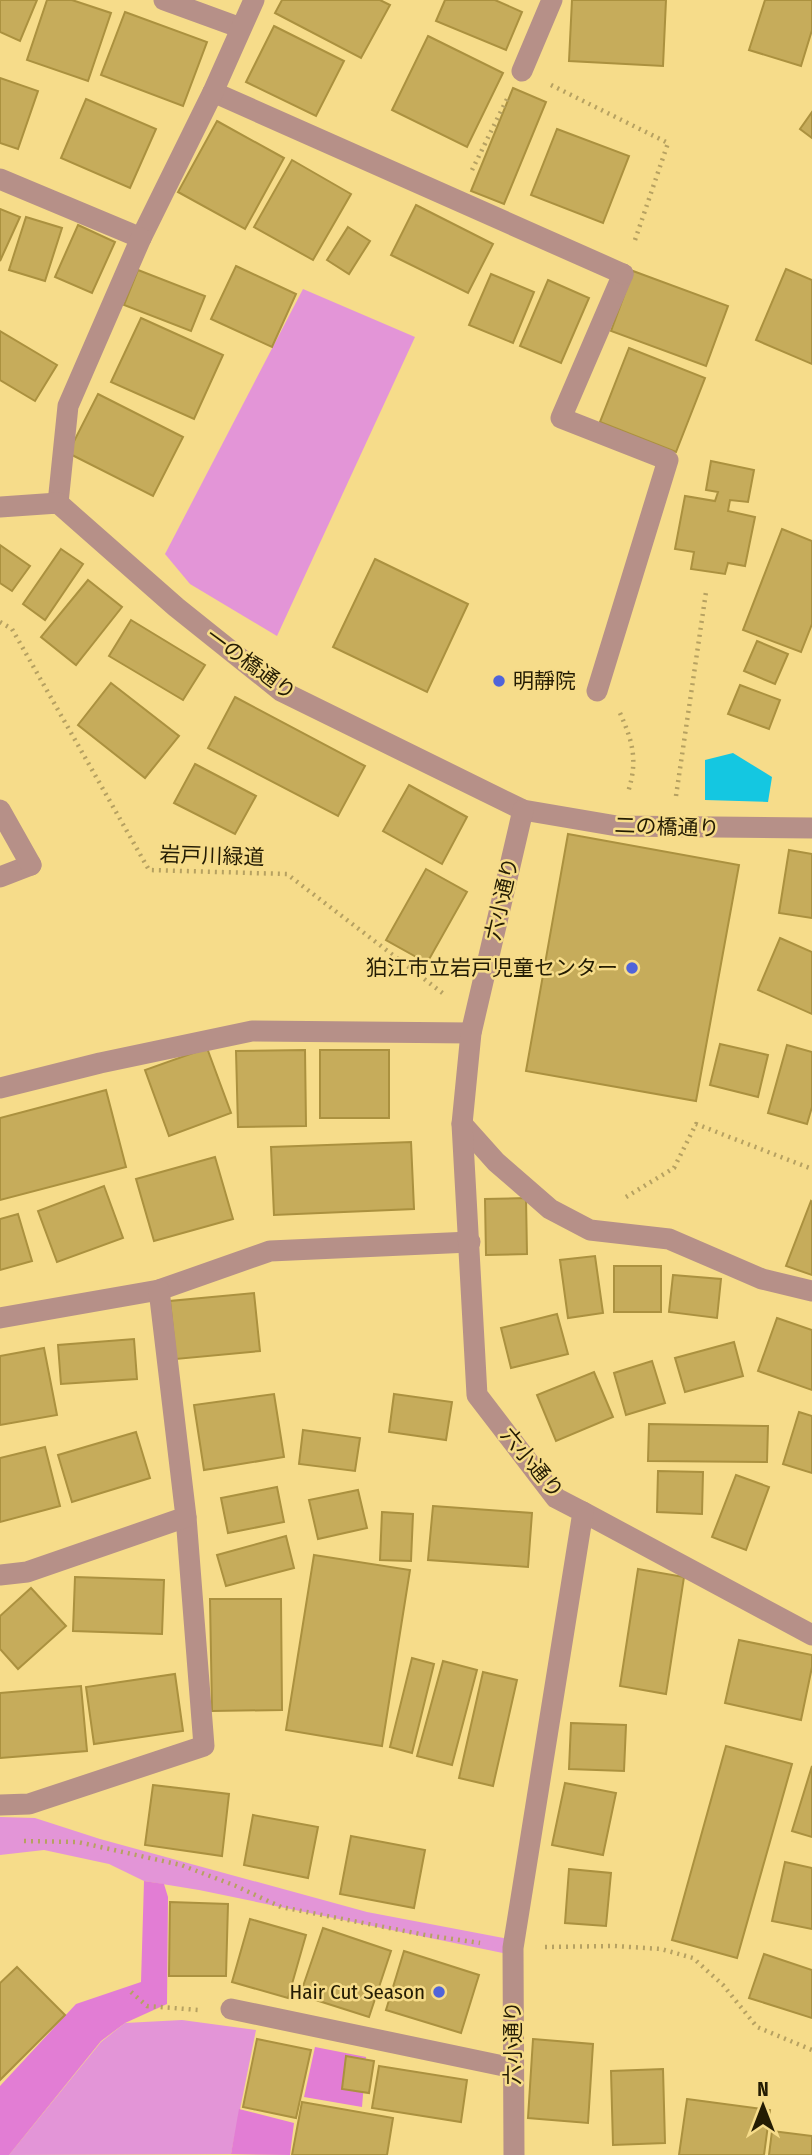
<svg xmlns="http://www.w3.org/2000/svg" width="812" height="2155" viewBox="0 0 812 2155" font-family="'Fira Sans Condensed','Noto Sans JP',sans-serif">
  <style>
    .green { fill: #e395d7 }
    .forest { fill: #e27dd4 }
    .water { fill: #14c7e1 }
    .building { fill: #c6ac5b; stroke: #ab913f; stroke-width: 2 }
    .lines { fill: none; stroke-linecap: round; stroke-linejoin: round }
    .path { stroke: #b6a161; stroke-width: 4.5; stroke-dasharray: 2 5; stroke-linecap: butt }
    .lane { stroke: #b69088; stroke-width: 21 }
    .street { stroke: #b69088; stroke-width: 21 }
    .poi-dot { fill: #5064d9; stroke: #f6dc8a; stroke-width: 2.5 }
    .labels { text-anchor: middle; stroke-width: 5; stroke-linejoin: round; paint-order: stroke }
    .street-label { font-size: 21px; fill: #241c03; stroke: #f6dc8a }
    .poi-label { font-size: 21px; fill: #241c03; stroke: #f6dc8a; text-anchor: end }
  </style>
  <rect width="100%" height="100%" fill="#f6dc8a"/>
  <g class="green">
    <path d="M303,289l112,48 -138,299 -87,-52 -25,-30z"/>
    <path d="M0,1817l35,1 65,21 267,73 147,28 -1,15 -314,-65 -55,-9 -35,-17 -65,-14 -44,5z"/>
    <path d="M182,2020l74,10 -25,124 -222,1 92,-113 24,-19z"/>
  </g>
  <g class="forest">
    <path d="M144,1881l20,3 4,13 -1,107 -42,19 -24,18 -92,114h-9v-69l76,-82 65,-22z"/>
    <path d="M315,2047l51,10 -4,50 -58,-10z"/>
    <path d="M239,2109l55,14 -4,32 -59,-1z"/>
  </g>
  <path class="water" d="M733,753l39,24 -4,25 -63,-2v-40z"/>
  <g class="building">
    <path d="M0,0h37l-17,41 -20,-9z"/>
    <path d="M47,0h25l39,13 -23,68 -61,-21z"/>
    <path d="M282,0h98l10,5 -29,53 -86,-45z"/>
    <path d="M445,0h50l27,12 -16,38 -70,-29z"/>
    <path d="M572,0h94l-3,66 -94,-5z"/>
    <path d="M765,0h47v30l-11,36 -52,-16z"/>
    <path d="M125,12l82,30 -24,64 -82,-31z"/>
    <path d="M274,26l70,35 -28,55 -70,-34z"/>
    <path d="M428,36l75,37 -36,74 -75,-37z"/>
    <path d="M0,78l38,13 -20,58 -18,-6z"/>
    <path d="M513,88l33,14 -42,102 -33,-13z"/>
    <path d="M86,99l70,30 -26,59 -69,-30z"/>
    <path d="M812,112v26l-12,-9z"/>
    <path d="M217,121l67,37 -39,71 -67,-37z"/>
    <path d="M557,129l72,27 -26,67 -72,-28z"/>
    <path d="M292,160l59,34 -38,66 -59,-33z"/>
    <path d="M416,205l77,39 -25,49 -77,-38z"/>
    <path d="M0,209l20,8 -20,44z"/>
    <path d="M26,217l36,11 -17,53 -36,-11z"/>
    <path d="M78,225l37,17 -23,51 -37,-16z"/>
    <path d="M348,227l22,14 -21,33 -22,-14z"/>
    <path d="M236,266l60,28 -24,53 -61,-28z"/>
    <path d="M786,269l26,11v84l-56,-24z"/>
    <path d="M138,270l67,26 -14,35 -67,-26z"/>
    <path d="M633,271l95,35 -22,60 -95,-35z"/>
    <path d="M491,274l43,18 -21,51 -44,-18z"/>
    <path d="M548,280l41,18 -28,65 -41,-17z"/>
    <path d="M141,318l82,37 -29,64 -83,-37z"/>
    <path d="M0,331l57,34 -22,36 -35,-21z"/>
    <path d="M629,348l76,30 -29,74 -76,-30z"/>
    <path d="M98,394l85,43 -30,59 -85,-43z"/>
    <path d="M711,461l43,9 -6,32 -18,-2 -2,11 27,6 -10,49 -17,-3 -3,11 -34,-5 3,-17 -19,-3 10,-53 30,5 3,-9 -12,-2z"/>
    <path d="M782,529l30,12v83l-11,28 -58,-22z"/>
    <path d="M0,545l30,21 -18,25 -12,-8z"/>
    <path d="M61,549l22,15 -38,56 -22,-16z"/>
    <path d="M375,559l93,45 -41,88 -94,-45z"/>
    <path d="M88,580l34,27 -46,58 -35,-28z"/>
    <path d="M131,620l74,45 -22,35 -74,-44z"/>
    <path d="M757,641l31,13 -13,30 -31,-13z"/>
    <path d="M111,683l68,53 -34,42 -67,-53z"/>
    <path d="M740,685l40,15 -11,29 -41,-15z"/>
    <path d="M235,697l130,69 -27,50 -130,-68z"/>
    <path d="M195,764l61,32 -21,38 -61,-31z"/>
    <path d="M409,785l58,32 -25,47 -59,-33z"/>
    <path d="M568,834l171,31 -43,236 -170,-30z"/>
    <path d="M789,850l23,4v64l-33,-5z"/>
    <path d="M426,869l41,23 -40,71 -41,-23z"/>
    <path d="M780,938l32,14v62l-54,-24z"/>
    <path d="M720,1044l48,11 -10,42 -48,-12z"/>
    <path d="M787,1045l25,7v55l-5,17 -39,-11z"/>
    <path d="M207,1048l24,65 -62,23 -24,-66z"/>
    <path d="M305,1050l1,76 -68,1 -2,-76z"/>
    <rect x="320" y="1050" width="69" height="68"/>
    <path d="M106,1090l20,77 -126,33v-82z"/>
    <path d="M411,1142l3,67 -140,6 -3,-68z"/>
    <path d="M215,1157l18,62 -79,22 -18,-62z"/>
    <path d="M104,1186l19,52 -66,24 -19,-51z"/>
    <path d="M526,1198l1,56 -41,1 -1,-56z"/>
    <path d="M811,1201l1,1v73l-26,-9z"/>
    <path d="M18,1214l14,47 -32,9v-51z"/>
    <path d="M595,1256l8,57 -35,5 -8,-58z"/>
    <rect x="614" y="1266" width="47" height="46"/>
    <path d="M673,1275l48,4 -4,39 -48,-6z"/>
    <path d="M254,1293l6,58 -84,8 -6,-58z"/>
    <path d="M557,1314l11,40 -57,14 -10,-40z"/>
    <path d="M777,1318l35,12v60l-54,-19z"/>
    <path d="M134,1339l3,40 -76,5 -3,-39z"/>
    <path d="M734,1342l9,34 -58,16 -10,-34z"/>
    <path d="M44,1348l13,67 -57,10v-69z"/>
    <path d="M652,1361l13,42 -39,12 -12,-42z"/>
    <path d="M594,1372l19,45 -57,24 -19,-46z"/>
    <path d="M274,1394l10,63 -80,13 -10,-65z"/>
    <path d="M394,1394l58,8 -6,38 -57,-8z"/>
    <path d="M799,1412l13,4v57l-29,-9z"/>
    <path d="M649,1424l119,2 -1,36 -119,-1z"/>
    <path d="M303,1430l57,8 -5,33 -56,-7z"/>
    <path d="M136,1432l14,46 -78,24 -14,-47z"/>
    <path d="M45,1447l15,59 -60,16v-64z"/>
    <path d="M658,1471l45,1 -1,42 -45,-2z"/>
    <path d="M736,1475l33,12 -23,63 -34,-13z"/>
    <path d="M277,1487l7,35 -56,11 -7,-35z"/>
    <path d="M358,1490l9,38 -49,11 -9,-39z"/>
    <path d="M433,1506l99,7 -4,54 -100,-7z"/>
    <path d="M382,1512l31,2 -2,47 -31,-1z"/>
    <path d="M286,1536l8,32 -68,18 -9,-31z"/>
    <path d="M314,1555l96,15 -28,176 -96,-16z"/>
    <path d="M638,1569l46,8 -18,117 -46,-8z"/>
    <path d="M75,1577l89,3 -2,54 -89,-3z"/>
    <path d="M31,1588l35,38 -48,43 -18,-20v-33z"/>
    <path d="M210,1599h71l1,111 -70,1z"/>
    <path d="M739,1640l73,15v12l-11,53 -76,-17z"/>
    <path d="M412,1658l22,6 -22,89 -22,-6z"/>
    <path d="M443,1661l34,9 -25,95 -35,-9z"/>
    <path d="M483,1672l34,8 -24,106 -34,-8z"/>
    <path d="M175,1674l8,57 -89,13 -8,-57z"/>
    <path d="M81,1686l6,65 -87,7v-65z"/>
    <path d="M571,1723l55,2 -2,46 -55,-2z"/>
    <path d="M726,1746l66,18 -55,194 -65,-18z"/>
    <path d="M812,1766v71l-20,-6z"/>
    <path d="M565,1783l51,10 -13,62 -51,-10z"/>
    <path d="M153,1785l76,9 -7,62 -77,-11z"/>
    <path d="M253,1815l65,12 -10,51 -64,-13z"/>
    <path d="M351,1836l74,14 -11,58 -74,-14z"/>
    <path d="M785,1862l27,6v61l-40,-8z"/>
    <path d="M569,1869l42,4 -5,53 -41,-3z"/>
    <path d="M170,1902l58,2 -2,72h-57z"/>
    <path d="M250,1919l56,16 -18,63 -56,-16z"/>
    <path d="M323,1928l68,23 -22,66 -69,-22z"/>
    <path d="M404,1951l75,24 -18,58 -75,-23z"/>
    <path d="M764,1954l48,16v48l-63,-20z"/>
    <path d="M17,1967l48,48 -65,65v-97z"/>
    <path d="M257,2039l54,11 -15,68 -53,-11z"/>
    <path d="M533,2039l60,5 -5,79 -60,-5z"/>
    <path d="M346,2056l28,5 -5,32 -27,-4z"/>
    <path d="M379,2066l88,14 -6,42 -89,-14z"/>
    <path d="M663,2069l2,74 -52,2 -2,-74z"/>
    <path d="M687,2099l83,11 -6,45h-85z"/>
    <path d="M302,2102l91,16 -6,37h-95z"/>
    <path d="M772,2131l40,5v19h-43z"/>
  </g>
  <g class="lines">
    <g class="path">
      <path d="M551,85l117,58 -34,100"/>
      <path d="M472,170l35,-71"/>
      <path d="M0,622l12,7 137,241 138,4 158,121"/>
      <path d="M620,713c13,29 18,48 8,79"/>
      <path d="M676,796l30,-204"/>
      <path d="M626,1197l48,-29 22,-44 116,45"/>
      <path d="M24,1841l54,1 103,23 55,21 45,21 144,28 55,8"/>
      <path d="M545,1947l70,-1 46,3 32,9 30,27 34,42 55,23"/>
      <path d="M131,1992l16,14 52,4"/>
    </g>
    <g class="lane">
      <path d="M522,71l30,-71"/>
      <path d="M597,691l71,-231 -107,-42 62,-144"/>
      <path d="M0,877l31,-12"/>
      <path d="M462,1124l34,38 54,47 40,21 79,9 93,40 50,12"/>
      <path d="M0,1805l29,-1 175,-58 -18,-229"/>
    </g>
    <g class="street">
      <path d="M164,0l77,28"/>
      <path d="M213,92l410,182"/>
      <path d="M0,179l141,59 72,-146 41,-92"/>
      <path d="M58,503l10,-97 73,-168"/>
      <path d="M0,507l58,-4 118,104 105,84 242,119 94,16 195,2"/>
      <path d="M0,810l31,55"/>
      <path d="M0,1088l100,-25 152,-32 219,2"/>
      <path d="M0,1318l159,-28 111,-39 200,-9"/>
      <path d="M583,1512l229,123"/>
      <path d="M0,1575l27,-3 159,-55 -27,-227"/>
      <path d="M231,2009l282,59"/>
      <path d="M514,2155l-1,-207 70,-436 -27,-14 -79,-103 -15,-271 9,-91 52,-223"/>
    </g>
  </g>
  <g class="poi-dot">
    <circle cx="499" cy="681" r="7"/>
    <circle cx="632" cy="968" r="7"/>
    <circle cx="439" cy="1992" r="7"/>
  </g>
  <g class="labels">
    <g class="street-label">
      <text transform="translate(251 664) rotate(36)" y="7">一の橋通り</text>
      <text transform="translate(667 827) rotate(2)" y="7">二の橋通り</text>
      <text transform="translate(212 856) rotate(2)" y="7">岩戸川緑道</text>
      <text transform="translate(502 899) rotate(-77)" y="7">六小通り</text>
      <text transform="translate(532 1463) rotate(50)" y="7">六小通り</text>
      <text transform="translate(513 2043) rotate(-90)" y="7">六小通り</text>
    </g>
    <g class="poi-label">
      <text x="513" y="688" text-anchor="start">明靜院</text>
      <text x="618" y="975">狛江市立岩戸児童センター</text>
      <text x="425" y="1999">Hair Cut Season</text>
    </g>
  </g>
  <g transform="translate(763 2106)" stroke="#f6dc8a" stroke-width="5" paint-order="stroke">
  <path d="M0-5L12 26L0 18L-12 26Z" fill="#241c03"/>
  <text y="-10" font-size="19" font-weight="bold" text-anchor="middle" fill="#241c03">N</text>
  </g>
</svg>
